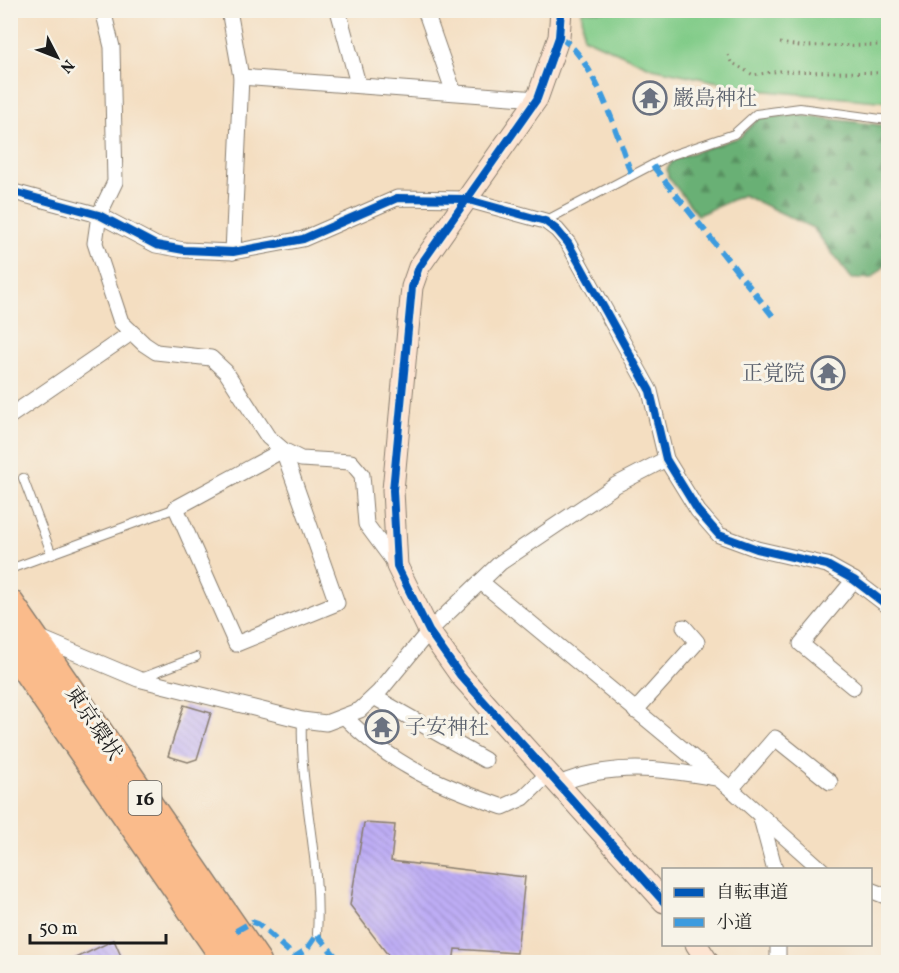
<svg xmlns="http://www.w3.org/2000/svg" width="899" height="973" viewBox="0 0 899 973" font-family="Vollkorn,'Noto Serif JP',serif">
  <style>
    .forest { fill: url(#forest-firs); stroke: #426648; stroke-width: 1.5 }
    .park { fill: #82cc89; stroke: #4f7452; stroke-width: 1.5 }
    .building { fill: url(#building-back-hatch) }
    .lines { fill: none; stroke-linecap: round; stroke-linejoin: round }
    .lane-casing { stroke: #887d6e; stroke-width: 10 }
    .street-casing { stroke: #887d6e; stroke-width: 17 }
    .secondary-casing { stroke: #887d6e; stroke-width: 23 }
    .highway-casing { stroke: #887d6e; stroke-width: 31 }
    .path { stroke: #887d6e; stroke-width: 3; stroke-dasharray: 1.5 4.5; stroke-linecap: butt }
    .lane { stroke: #fff; stroke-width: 8 }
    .street { stroke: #fff; stroke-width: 15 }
    .secondary { stroke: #fde4d1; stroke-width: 21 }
    .highway { stroke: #fabb8b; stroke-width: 28 }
    .quiet { stroke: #3c9bdf; stroke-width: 6; stroke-dasharray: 12 6; stroke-linecap: butt }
    .cycleway-casing { stroke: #f7f3e8; stroke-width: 11 }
    .cycleway { stroke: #0057b8; stroke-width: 8 }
    .labels { text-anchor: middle; stroke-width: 6; stroke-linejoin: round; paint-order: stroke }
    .shield { fill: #f7f3e8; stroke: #5e5c59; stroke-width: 1.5 }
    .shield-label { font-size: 20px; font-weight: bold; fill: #1c1c1c }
    .worship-label { font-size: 21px; fill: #5b616d; stroke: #f7f3e8; text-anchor: start }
    .street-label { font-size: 21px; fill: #1c1c1c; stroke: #f7f3e8 }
  </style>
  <defs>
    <pattern id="forest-firs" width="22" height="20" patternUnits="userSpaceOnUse" patternTransform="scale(1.5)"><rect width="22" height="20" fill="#69b075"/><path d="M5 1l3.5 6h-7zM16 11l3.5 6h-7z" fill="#568e5f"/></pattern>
    <pattern id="building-back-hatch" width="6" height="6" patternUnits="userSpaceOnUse" patternTransform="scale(1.5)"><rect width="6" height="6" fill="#beadf5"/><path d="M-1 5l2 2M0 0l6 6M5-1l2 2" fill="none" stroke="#a394d1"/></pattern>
  </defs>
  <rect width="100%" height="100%" fill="#f7f3e8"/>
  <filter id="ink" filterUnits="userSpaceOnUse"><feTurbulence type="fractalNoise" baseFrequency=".0167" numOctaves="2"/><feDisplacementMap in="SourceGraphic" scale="12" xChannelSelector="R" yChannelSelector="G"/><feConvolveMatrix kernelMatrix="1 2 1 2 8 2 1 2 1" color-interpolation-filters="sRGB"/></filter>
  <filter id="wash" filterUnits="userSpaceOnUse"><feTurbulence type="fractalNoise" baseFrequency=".008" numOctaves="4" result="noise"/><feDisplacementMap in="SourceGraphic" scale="24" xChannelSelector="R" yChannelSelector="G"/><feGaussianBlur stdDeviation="1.35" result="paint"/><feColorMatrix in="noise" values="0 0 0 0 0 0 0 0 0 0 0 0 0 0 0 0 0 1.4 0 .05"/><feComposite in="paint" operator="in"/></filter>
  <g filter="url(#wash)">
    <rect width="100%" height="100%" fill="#f4dec1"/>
    <path class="forest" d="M798,115l90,11v137l-16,15 -20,1 -39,-51 -70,-33 -45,20 -30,-38 -1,-8 7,-10 66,-22 20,-20z"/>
    <path class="park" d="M582,11h306v91l-132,-12 -104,-22 -69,-31z"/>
    <g id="blocks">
      <g class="building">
        <path d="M184,705l27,8 -14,46 -9,3 -20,-6z"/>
        <path d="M364,823l31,2 -4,36 134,16 -8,76 -62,-4 -2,14h-59l-44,-58z"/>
        <path d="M114,940l10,23h-58z"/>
      </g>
    </g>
  </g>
  <g filter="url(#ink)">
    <use href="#blocks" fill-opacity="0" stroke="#887d6e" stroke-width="1.5"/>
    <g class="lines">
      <defs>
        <g id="lane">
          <path d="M545,221l124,-65 65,-22 22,-20 44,-6 88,12"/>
          <path d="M23,478l29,77"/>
          <path d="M10,569l166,-61"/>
          <path d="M141,678l55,-21"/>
          <path d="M302,720c-3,72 20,142 15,214"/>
        </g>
        <g id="street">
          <path d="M103,10l9,37 3,135 -16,33 -4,28 26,79 23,22 12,8 55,6 15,14 42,65 15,13 18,9 50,3 11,13 4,49 31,42"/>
          <path d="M229,10l12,67 -8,175"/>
          <path d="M338,10l20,74"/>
          <path d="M425,10l28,80"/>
          <path d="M241,77l296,22"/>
          <path d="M10,191l89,24 57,30 28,5 49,2 70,-13 94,-41 68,1 80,22 12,9 11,13 82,148 16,68 32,52 21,24 38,14 70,16 27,15 34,26"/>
          <path d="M10,416l121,-83"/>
          <path d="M283,450l54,153 -101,41 -60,-136z"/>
          <path d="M481,582l250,207 91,81"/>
          <path d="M38,637l100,42 164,41 24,3 34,-13 19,-18 50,-61 71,-68 116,-78 50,-26"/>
          <path d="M853,687l-52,-43 53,-64"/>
          <path d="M374,697l111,63"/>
          <path d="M635,711l62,-69 -13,-15"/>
          <path d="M345,717c47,49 95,68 158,90l20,-9 26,-25"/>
          <path d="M559,784c51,-22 102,-16 156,-6"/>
          <path d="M731,789l44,-51 55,44"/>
          <path d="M761,818l14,52"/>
          <path d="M870,890l18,7"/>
          <path d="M778,944v18"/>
        </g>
        <g id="secondary">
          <path d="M561,10l-2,27 -22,62 -118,168 -7,20 -19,203 4,76 32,65 31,44 204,227"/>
          <path d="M696,944l12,18"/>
        </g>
        <g id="highway">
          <path d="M10,604l247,358"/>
          <path d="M10,646l218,316"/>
        </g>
      </defs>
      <use href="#lane" class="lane-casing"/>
      <use href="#street" class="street-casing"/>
      <use href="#secondary" class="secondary-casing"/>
      <use href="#highway" class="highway-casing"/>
      <g class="path">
        <path d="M780,43l20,3 88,-1"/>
        <path d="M728,55l3,7 22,13 27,-4 108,2"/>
      </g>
      <use href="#lane" class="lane"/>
      <use href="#street" class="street"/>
      <use href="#secondary" class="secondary"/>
      <use href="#highway" class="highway"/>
      <g class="quiet">
        <path d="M559,37c36,20 59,101 73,139"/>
        <path d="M653,166l123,154"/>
        <path d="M236,931l16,-9 6,2 37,33 11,-7 11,-16 23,28"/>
      </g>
      <defs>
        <g id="cycleway">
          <path d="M561,10l-2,27 -22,62 -118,168 -7,20 -19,203 4,76 32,65 31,44 204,227"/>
          <path d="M10,191l89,24 57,30 28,5 49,2 70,-13 94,-41 68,1 80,22 12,9 11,13 82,148 16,68 32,52 21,24 38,14 70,16 27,15 34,26"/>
        </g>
      </defs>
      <use href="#cycleway" class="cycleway-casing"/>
      <use href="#cycleway" class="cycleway"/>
    </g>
  </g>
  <defs>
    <symbol id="temple-ring" viewBox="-11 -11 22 22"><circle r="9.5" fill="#f7f3e8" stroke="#6b7280" stroke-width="1.5"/><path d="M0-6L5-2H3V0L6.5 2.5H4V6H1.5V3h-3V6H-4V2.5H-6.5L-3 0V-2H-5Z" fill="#6b7280"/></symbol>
  </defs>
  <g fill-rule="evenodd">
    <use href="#temple-ring" x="631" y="79" width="38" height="38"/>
    <use href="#temple-ring" x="809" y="354" width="38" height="38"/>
    <use href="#temple-ring" x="363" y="708" width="38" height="38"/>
  </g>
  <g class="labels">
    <rect class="shield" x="128.5" y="781" width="33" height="34" rx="4.5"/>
    <g class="shield-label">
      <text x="145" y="805">16</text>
    </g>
    <g class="worship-label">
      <text x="673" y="105">巌島神社</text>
      <text x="805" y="380" text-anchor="end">正覚院</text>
      <text x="405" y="734">子安神社</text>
    </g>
    <g class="street-label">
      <text transform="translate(94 723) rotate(56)" y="7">東京環状</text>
    </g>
  </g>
  <rect width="899" height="973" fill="none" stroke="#f7f3e8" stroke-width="36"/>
  <rect x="662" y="868" width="210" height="78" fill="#f7f3e8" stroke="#9f9d96" stroke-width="1.5"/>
  <rect x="674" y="888" width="30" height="9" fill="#0057b8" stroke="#9f9d96" stroke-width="1.5"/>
  <text x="716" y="898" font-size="18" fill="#1c1c1c">自転車道</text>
  <rect x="674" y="918" width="30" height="9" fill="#3c9bdf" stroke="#9f9d96" stroke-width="1.5"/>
  <text x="716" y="928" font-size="18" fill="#1c1c1c">小道</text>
  <g transform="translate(57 57) rotate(132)" stroke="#f7f3e8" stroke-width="4.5" paint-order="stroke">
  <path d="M0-4.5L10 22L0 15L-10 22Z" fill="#1c1c1c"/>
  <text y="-9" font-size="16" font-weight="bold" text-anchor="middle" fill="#1c1c1c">N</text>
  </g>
  <path d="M30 934v9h136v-9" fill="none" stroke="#1c1c1c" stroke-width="3"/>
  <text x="39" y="934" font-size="18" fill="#1c1c1c" stroke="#f7f3e8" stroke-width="4.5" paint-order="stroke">50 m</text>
</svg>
